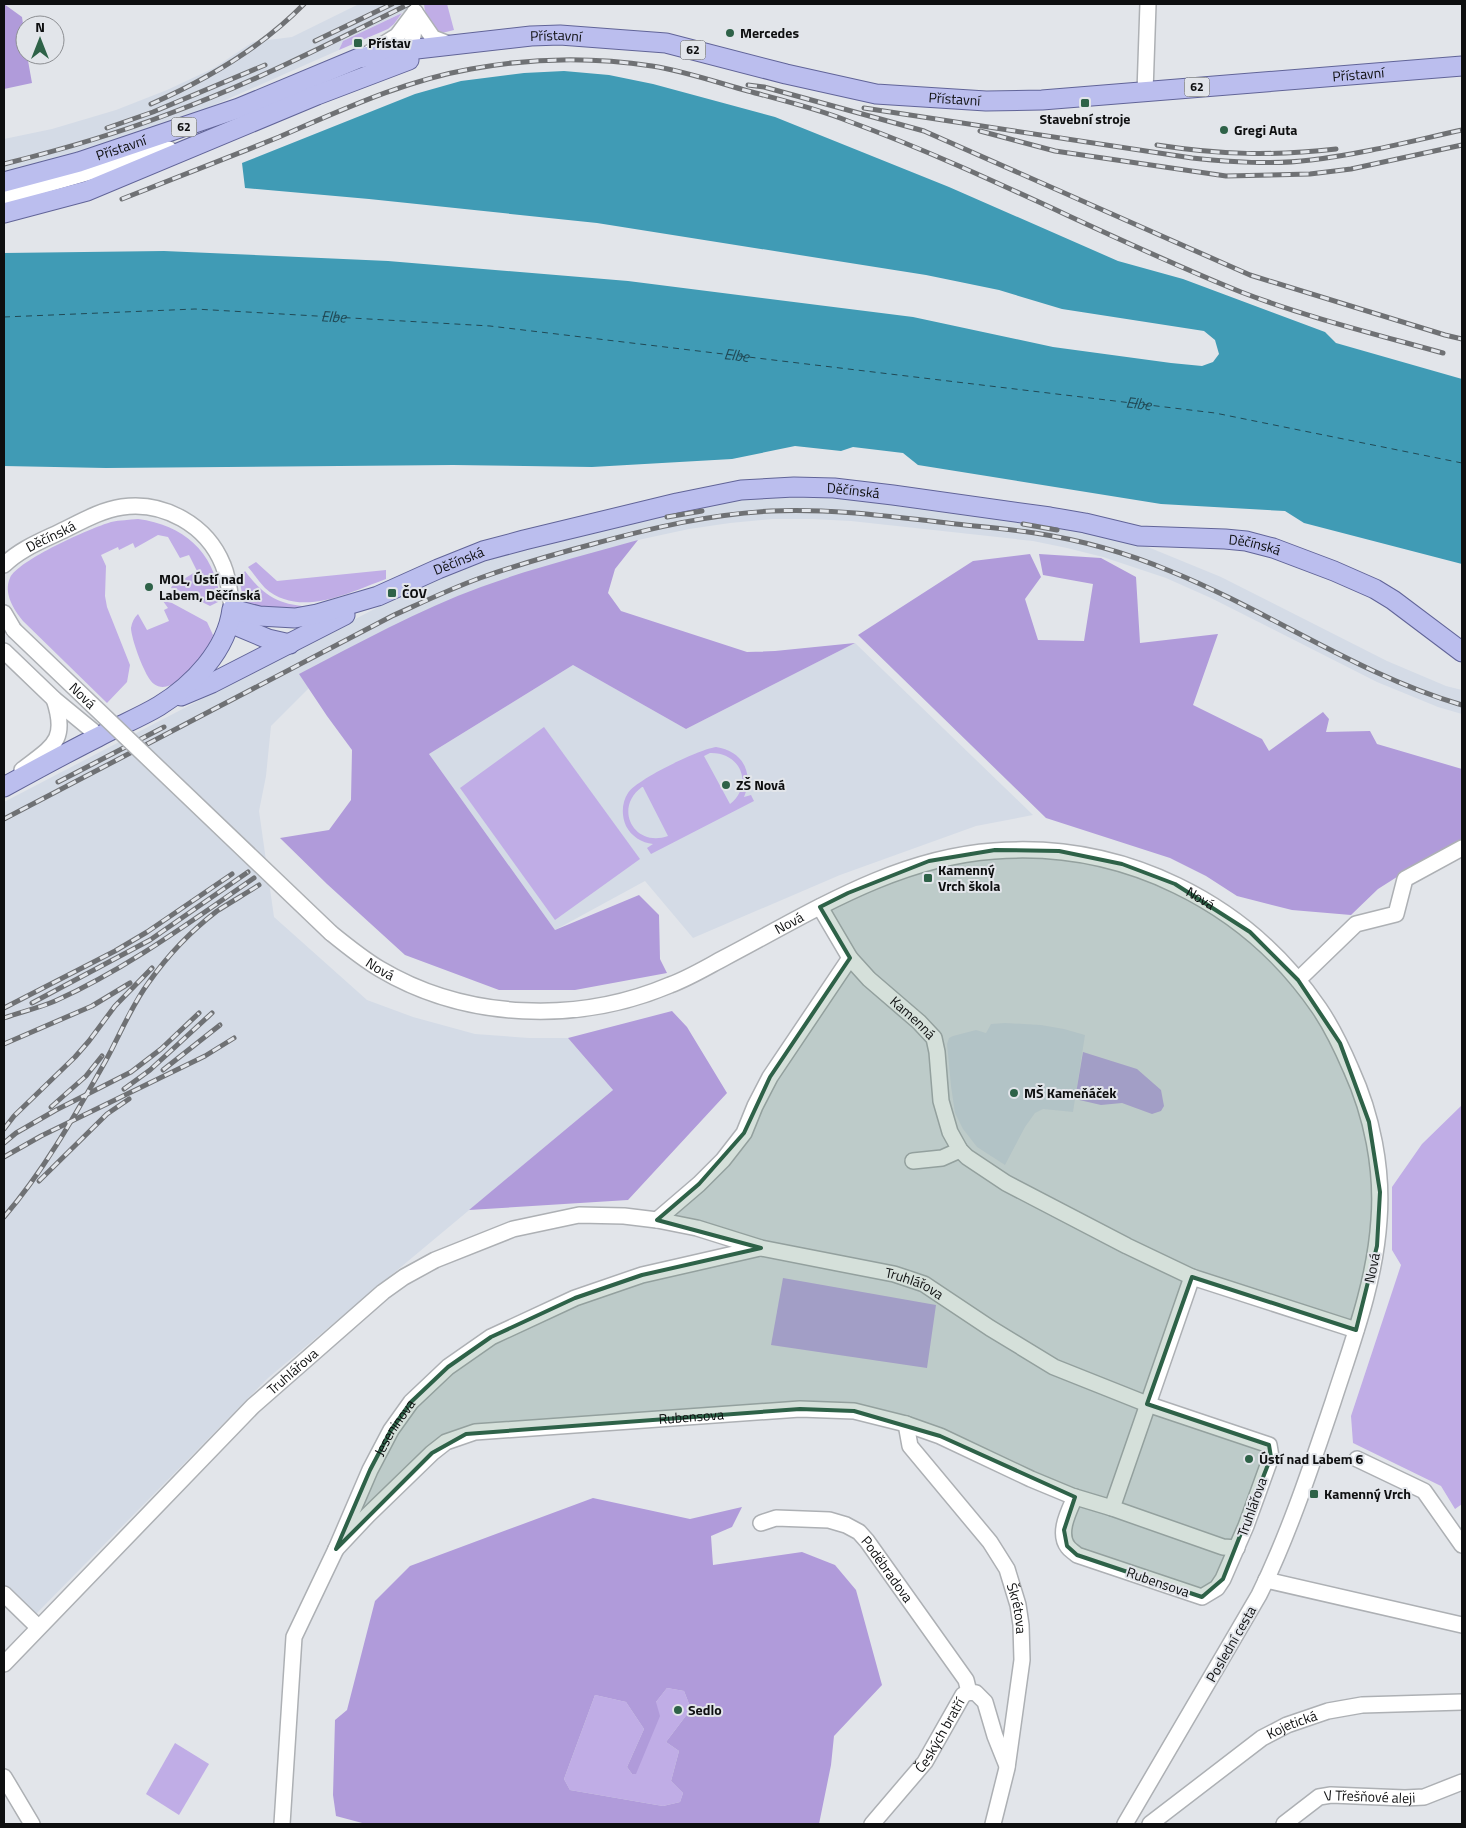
<svg xmlns="http://www.w3.org/2000/svg" width="1466" height="1828" viewBox="0 0 1466 1828" font-family="'Titillium Web',sans-serif">
  <style>
    .built { fill: #d4dbe6 }
    .green { fill: #c0ade6; fill-rule: evenodd }
    .forest { fill: #b09bda; fill-rule: evenodd }
    .water { fill: #409bb5 }
    .lines { fill: none; stroke-linecap: round; stroke-linejoin: round }
    .ferry { stroke: #214a56; stroke-width: 1; stroke-dasharray: 6 5; stroke-linecap: butt }
    .minor-casing { stroke: #adb0b4; stroke-width: 18 }
    .major-casing { stroke: #616498; stroke-width: 21 }
    .minor { stroke: #fff; stroke-width: 15 }
    .major { stroke: #bbbeee; stroke-width: 19 }
    .rail-casing { stroke: #6f7174; stroke-width: 5 }
    .rail { stroke: #e2e5ea; stroke-width: 3; stroke-dasharray: 9; stroke-linecap: butt }
    .minor-bridge-casing { stroke: #adb0b4; stroke-width: 18; stroke-linecap: butt }
    .minor-bridge { stroke: #fff; stroke-width: 15 }
    .marked { fill: #2e6248; fill-opacity: 0.2; stroke: #2e6248; stroke-width: 4; stroke-linejoin: round }
    .poi-dot { fill: #2e6248; stroke: #e2e5ea; stroke-width: 2 }
    .labels { text-anchor: middle; stroke-width: 4; stroke-linejoin: round; paint-order: stroke }
    .shield { fill: #e2e5ea; stroke: #4e4f51; stroke-width: 1 }
    .shield-label { font-size: 12px; font-weight: bold; fill: #0e0f10 }
    .poi-label { font-size: 14px; font-weight: bold; fill: #0e0f10; stroke: #e2e5ea; text-anchor: start }
    .street-label { font-size: 14px; fill: #0e0f10; stroke: #e2e5ea }
    .water-label { font-size: 15px; font-style: italic; fill: #214a56; stroke: #e2e5ea }
  </style>
  <rect width="100%" height="100%" fill="#e2e5ea"/>
  <g class="built">
    <path d="M359,4h61l-77,37 -4,9 -136,60 -45,17 -89,30 -65,16v-34l48,-10 64,-19 51,-20 47,-22 39,-26 39,-5z"/>
    <path d="M771,496l82,1 184,21 106,27 78,32 166,84 59,25 16,4v24l-24,-7 -61,-25 -166,-84 -45,-20 -63,-21 -36,-9 -34,-7 -182,-20 -39,-2h-40l-42,4 -41,6 -51,11 -338,134 9,14 -38,38 -5,50 -7,35 15,106 93,83 46,17 62,17 54,4h39l45,52 -345,288 -233,237 -31,-30v-783l382,-199 86,-38 30,-10 225,-55z"/>
    <path d="M855,643l178,172 -57,11 -136,49 -147,63 -48,-57 -90,49 -126,-176 144,-89 113,64z"/>
    <path d="M1005,1023l36,2 23,4 21,6 -12,77 -30,-3 -8,4 -10,14 -20,38 -28,-18 -14,-18 -8,-16 -4,-27 -4,-42 2,-6 4,-2 23,-6 10,3 5,-9z"/>
  </g>
  <g class="green">
    <path d="M424,4h23l7,26 -12,3c-12,-5 -17,-17 -18,-29z"/>
    <path d="M402,13l-8,11 -6,5 -49,21 4,-9z"/>
    <path d="M138,519c45,6 76,32 82,79l-2,4 -8,4 -32,-16 -7,-2 1,-2 25,-15 -8,-16 -9,3 -12,-21 -10,-2 -23,13 -2,-5 -14,7 -1,-3 -17,8 5,11 -1,30 2,11 23,58 -3,17 -20,21 -84,-82c-9,-11 -20,-28 -13,-43 8,-18 81,-50 101,-56 9,-2 18,-2 27,-3z"/>
    <path d="M256,562l21,19 109,-11v9c-36,13 -86,40 -121,9 -6,-6 -11,-14 -17,-21z"/>
    <path d="M245,571c21,28 37,35 72,36l-7,5 -61,-6c-8,-10 -12,-25 -4,-35z"/>
    <path d="M163,601l9,2 35,19 6,13c-5,17 -39,64 -59,49 -9,-6 -23,-46 -23,-56 1,-6 3,-10 7,-14l9,16 22,-9 -5,-11 4,-2z"/>
    <path d="M544,727l96,132 -85,61 -95,-132z"/>
    <path d="M716,747c27,4 38,26 28,50l7,-2 3,6 -103,53 -4,-6 6,-4c-11,-1 -22,-8 -27,-18 -5,-11 -4,-24 2,-33 9,-14 72,-44 88,-46zM710,753c31,-1 44,32 20,51l-26,-48zM642,787h1l25,49c-34,12 -55,-28 -26,-49z"/>
    <path d="M1083,1052l54,17 24,21 3,16 -3,5 -9,3 -30,-11 -21,2 -26,-6z"/>
    <path d="M1462,1105v399l-7,5 -14,-23 -88,-43 -2,-27 50,-151 -9,-15v-63l30,-43z"/>
    <path d="M783,1278l153,27 -9,63 -156,-23z"/>
    <path d="M667,1688l17,3 7,18 -25,33 13,9 -8,30 12,12 -3,9 -17,4 -93,-16 -6,-11 31,-84 31,7 18,27 -17,38 5,7 24,-72z"/>
    <path d="M175,1743l34,21 -30,51 -33,-21z"/>
  </g>
  <g class="forest">
    <path d="M4,4l18,13 3,21v17h2l5,28 -28,6z"/>
    <path d="M638,540l-23,29 -7,24 13,18 126,41 28,-1 80,-8 -169,86 -113,-64 -144,89 126,176 84,-35 20,20 1,44 7,14 -92,17h-76l-94,-35 -78,-71 -47,-46 49,-8 22,-30 1,-50 -25,-34 -28,-42c60,-31 119,-64 182,-87 51,-19 105,-32 157,-47z"/>
    <path d="M1030,554l11,23 -16,22 13,41 46,1 9,-57 -50,-9 -4,-21 62,4 35,19 4,66 78,-9 -25,71 69,34 7,12 54,-39 6,7 -3,13 44,-1 7,13 85,25v75l-62,31 -22,14 -27,26 -59,-5 -55,-14 -31,-20 -36,-18 -124,-40 -188,-183 115,-74z"/>
    <path d="M672,1011l15,16 40,66 -99,107 -159,10 144,-120 -45,-52z"/>
    <path d="M593,1498l97,21 52,-12 -10,20 -21,9 2,29 89,-13 33,13 21,25 26,95 -48,51 -3,29 -12,59h-453l-30,-8 -3,-21 2,-75 12,-10 28,-109 35,-35zM667,1688l17,3 7,18 -25,33 13,9 -8,30 12,12 -3,9 -17,4 -93,-16 -6,-11 31,-84 31,7 18,27 -17,38 5,7h4l24,-58 -4,-14z"/>
  </g>
  <path class="water" d="M564,71l45,4 44,9 122,33 174,70 169,74 65,18 142,53 11,11 126,36v185l-158,-41 -19,-12 -124,-7 -243,-39 -15,-12 -50,-6 -12,4 -46,-5 -63,13 -140,8 -139,-2 -347,3 -102,-2v-213l160,-2 224,10 240,20 285,36 140,30 118,16 31,3 11,-4 6,-8 -4,-14 -11,-9 -142,-22 -63,-19 -73,-15 -329,-52 -228,-24 -124,-11 -3,-25 173,-69 46,-13 63,-8z"/>
  <g class="lines">
    <path class="ferry" id="s1" d="M4,317l191,-8 295,17 725,87 247,50"/>
    <defs>
      <g id="minor">
        <path d="M415,12l18,26 18,7"/>
        <path d="M366,55l31,-19 18,-24"/>
        <path d="M403,56c12,-12 11,-28 12,-44"/>
        <path d="M1145,92l3,-88"/>
        <path d="M4,197l165,-48"/>
        <path id="s2" d="M4,565c17,-17 40,-25 62,-36 18,-9 36,-19 56,-22 42,-6 85,18 101,58 6,14 7,29 9,44"/>
        <path d="M4,613l10,17"/>
        <path d="M4,651l50,48 45,37"/>
        <path d="M22,770c31,-24 46,-29 32,-71"/>
        <path id="s3" d="M820,907l30,51 19,21 50,43 15,16 3,14 4,49 9,31 10,18 7,7 39,26 121,63 65,31 164,53"/>
        <path id="s4" d="M331,933c16,13 32,26 49,36 86,51 198,55 290,16 19,-7 37,-18 54,-27 86,-45 170,-100 270,-107 128,-10 252,50 325,157 13,19 23,40 32,61 21,46 32,100 28,151 -4,63 -27,123 -46,182 -22,65 -44,132 -74,193l-134,229"/>
        <path d="M1298,980l58,-56 40,-10 9,-35 57,-31"/>
        <path d="M913,1161l29,-3 18,-8"/>
        <path d="M657,1220l42,-36 24,-24 21,-27 11,-27 15,-29 80,-119"/>
        <path id="s5" d="M906,1424l4,22 80,96 17,27 11,36 3,20 1,35 -15,108 -14,56"/>
        <path d="M1357,1459l67,32 38,54"/>
        <path d="M1112,1508l80,-231"/>
        <path id="s6" d="M761,1523l15,-5 53,2 17,5 13,7 8,9 99,139 3,12"/>
        <path id="s7" d="M336,1549l32,-34 64,-62 14,-11 29,-10 325,-23 54,2 52,13 34,12 91,43 41,17 40,12 111,39 14,1"/>
        <path d="M1266,1580l196,45"/>
        <path d="M4,1594l34,33"/>
        <path id="s8" d="M4,1664l249,-258 130,-114 21,-15 31,-17 78,-31 66,-14 45,1 33,4 40,8 64,20 133,26 30,10 66,44 64,39 93,37 122,41 2,12 -25,69 -23,53 -6,9 -15,9 -125,-42c-3,-3 -7,-5 -9,-8 -11,-14 1,-36 7,-50"/>
        <path d="M4,1777l28,47"/>
        <path id="s9" d="M282,1824l12,-187 42,-88 34,-79 21,-40 20,-28 37,-35 43,-30 84,-39 67,-23 118,-27"/>
        <path id="s10" d="M872,1824l53,-62 38,-67 6,-3 7,1 9,9 10,34 12,30"/>
        <path id="s11" d="M1150,1824l112,-86 25,-13 41,-14 34,-6 100,-3"/>
        <path id="s12" d="M1284,1824l35,-27 12,-2 74,3 19,-1 38,-15"/>
      </g>
      <g id="major">
        <path id="s13" d="M4,182l75,-20 160,-54 120,-50 49,-8 123,-14 29,-1 106,8 120,31 90,20 110,7 56,-1 420,-34"/>
        <path d="M4,213l83,-22 230,-96 92,-35"/>
        <path d="M230,623l38,16 22,5"/>
        <path d="M181,696l31,-13 133,-68"/>
        <path id="s14" d="M4,787c31,-17 62,-34 94,-50 20,-11 41,-19 61,-31 34,-21 68,-56 73,-97l27,7 36,2 22,-4 61,-18 60,-27 45,-18 41,-11 153,-37 64,-13 53,-3 40,1 59,7 157,22 35,6 54,13 86,3 21,2 27,7 61,23 41,18 18,11 69,52"/>
      </g>
    </defs>
    <use href="#minor" class="minor-casing"/>
    <use href="#major" class="major-casing"/>
    <use href="#minor" class="minor"/>
    <use href="#major" class="major"/>
    <defs>
      <g id="rail">
        <path d="M315,41l77,-37"/>
        <path d="M748,85l16,2 160,44 326,144 195,60 17,4"/>
        <path d="M151,104c57,-25 110,-56 153,-100"/>
        <path d="M864,108l328,50c39,4 80,7 119,2 51,-6 101,-19 151,-30"/>
        <path d="M107,128l46,-16 112,-47"/>
        <path d="M980,131l75,20 171,25 84,-2 41,-5 111,-24"/>
        <path d="M1157,145c64,10 116,11 179,4"/>
        <path d="M4,164c56,-14 112,-30 167,-51 81,-30 160,-70 238,-109"/>
        <path d="M122,199c53,-21 105,-41 157,-62 63,-27 124,-56 192,-68 59,-11 122,-12 181,-3 32,5 64,16 96,25 33,9 67,17 100,30 134,49 261,118 393,171 65,25 134,42 202,61"/>
        <path d="M667,517l35,-6"/>
        <path d="M1023,524l34,6"/>
        <path d="M58,782l106,-55"/>
        <path d="M4,819l388,-203c29,-13 58,-27 88,-38 37,-13 75,-24 113,-34 59,-16 117,-30 178,-33 62,-3 124,6 185,13 26,3 53,5 79,9 46,7 92,20 135,38 99,40 189,104 292,134"/>
        <path d="M32,1003l118,-63 98,-68"/>
        <path d="M4,1008l111,-57 32,-19 85,-58"/>
        <path d="M4,1018c16,-6 35,-10 51,-17 71,-32 135,-79 199,-123"/>
        <path d="M4,1044l88,-38 38,-23"/>
        <path d="M163,1070l57,-45"/>
        <path d="M124,1089l26,-19 62,-57"/>
        <path d="M51,1107l35,-31 16,-20"/>
        <path d="M4,1129l10,-13 61,-59 14,-16 26,-35 37,-38"/>
        <path d="M4,1143l12,-10 40,-23 75,-38 30,-23 38,-36"/>
        <path d="M4,1157l37,-21 164,-80 29,-18"/>
        <path d="M39,1181l68,-67 22,-15"/>
        <path d="M4,1217c40,-46 71,-102 101,-155 15,-27 26,-56 44,-80 19,-27 42,-51 68,-71 14,-9 28,-17 42,-26"/>
      </g>
    </defs>
    <use href="#rail" class="rail-casing"/>
    <use href="#rail" class="rail"/>
    <defs>
      <g id="minor-bridge">
        <path id="s15" d="M14,630l317,303"/>
      </g>
    </defs>
    <use href="#minor-bridge" class="minor-bridge-casing"/>
    <use href="#minor-bridge" class="minor-bridge"/>
  </g>
  <path class="marked" d="M995,850l64,1 63,13 53,20 75,48 48,48 42,63 29,79 11,70 -3,54 -21,84 -164,-53 -45,127 122,41 2,12 -48,122 -21,18 -125,-42 -10,-9 -3,-16 11,-33 -135,-61 -86,-25 -54,-2 -334,25 -34,19 -96,96 34,-79 21,-40 20,-28 37,-35 43,-30 84,-39 67,-23 119,-27 -104,-28 42,-36 45,-51 26,-56 80,-119 -30,-51 28,-14 81,-32z"/>
  <g class="poi-dot">
    <circle cx="730" cy="33" r="5"/>
    <rect x="353" y="38" width="10" height="10" rx="2.5"/>
    <rect x="1080" y="98" width="10" height="10" rx="2.5"/>
    <circle cx="1224" cy="130" r="5"/>
    <circle cx="149" cy="587" r="5"/>
    <rect x="387" y="588" width="10" height="10" rx="2.5"/>
    <circle cx="726" cy="785" r="5"/>
    <rect x="923" y="873" width="10" height="10" rx="2.5"/>
    <circle cx="1014" cy="1093" r="5"/>
    <circle cx="1249" cy="1459" r="5"/>
    <rect x="1309" y="1489" width="10" height="10" rx="2.5"/>
    <circle cx="678" cy="1710" r="5"/>
  </g>
  <g class="labels">
    <g class="shield">
      <rect x="680.5" y="40.5" width="25" height="19" rx="4"/>
      <rect x="1184.5" y="77.5" width="25" height="19" rx="4"/>
      <rect x="171.5" y="117.5" width="25" height="19" rx="4"/>
    </g>
    <g class="shield-label">
      <text x="693" y="54">62</text>
      <text x="1197" y="91">62</text>
      <text x="184" y="131">62</text>
    </g>
    <g class="poi-label">
      <text x="740" y="38">Mercedes</text>
      <text x="368" y="48">Přístav</text>
      <text x="1085" y="124" text-anchor="middle">Stavební stroje</text>
      <text x="1234" y="135">Gregi Auta</text>
      <text x="159" y="584">MOL, Ústí nad<tspan x="159" dy="16">Labem, Děčínská</tspan></text>
      <text x="402" y="598">ČOV</text>
      <text x="736" y="790">ZŠ Nová</text>
      <text x="938" y="875">Kamenný<tspan x="938" dy="16">Vrch škola</tspan></text>
      <text x="1024" y="1098">MŠ Kameňáček</text>
      <text x="1259" y="1464">Ústí nad Labem 6</text>
      <text x="1324" y="1499">Kamenný Vrch</text>
      <text x="688" y="1715">Sedlo</text>
    </g>
    <g class="street-label">
      <text dy="5" stroke="none"><textPath href="#s13" startOffset="575">Přístavní</textPath></text>
      <text dy="5" stroke="none"><textPath href="#s13" startOffset="1385">Přístavní</textPath></text>
      <text dy="5" stroke="none"><textPath href="#s13" startOffset="980">Přístavní</textPath></text>
      <text dy="5" stroke="none"><textPath href="#s13" startOffset="122">Přístavní</textPath></text>
      <text dy="5" stroke="none"><textPath href="#s14" startOffset="942">Děčínská</textPath></text>
      <text dy="5" stroke="none"><textPath href="#s2" startOffset="55">Děčínská</textPath></text>
      <text dy="5" stroke="none"><textPath href="#s14" startOffset="1348">Děčínská</textPath></text>
      <text dy="5" stroke="none"><textPath href="#s14" startOffset="538">Děčínská</textPath></text>
      <text dy="5" stroke="none"><textPath href="#s15" startOffset="95">Nová</textPath></text>
      <text dy="5" stroke="none"><textPath href="#s4" startOffset="930">Nová</textPath></text>
      <text dy="5" stroke="none"><textPath href="#s4" startOffset="496">Nová</textPath></text>
      <text dy="5" stroke="none"><textPath href="#s4" startOffset="61">Nová</textPath></text>
      <text dy="5" stroke="none"><textPath href="#s3" startOffset="146">Kamenná</textPath></text>
      <text transform="translate(1372 1268) rotate(-78)" y="5">Nová</text>
      <text dy="5" stroke="none"><textPath href="#s8" startOffset="1088">Truhlářova</textPath></text>
      <text dy="5" stroke="none"><textPath href="#s8" startOffset="411">Truhlářova</textPath></text>
      <text dy="5" stroke="none"><textPath href="#s7" startOffset="401">Rubensova</textPath></text>
      <text dy="5" stroke="none"><textPath href="#s9" startOffset="420">Jeseninova</textPath></text>
      <text transform="translate(1252 1507) rotate(-70)" y="5">Truhlářova</text>
      <text dy="5" stroke="none"><textPath href="#s6" startOffset="148">Poděbradova</textPath></text>
      <text transform="translate(1158 1582) rotate(19)" y="5">Rubensova</text>
      <text dy="5" stroke="none"><textPath href="#s5" startOffset="220">Škrétova</textPath></text>
      <text transform="translate(1231 1644) rotate(-60)" y="5">Poslední cesta</text>
      <text dy="5" stroke="none"><textPath href="#s11" startOffset="174">Kojetická</textPath></text>
      <text dy="5" stroke="none"><textPath href="#s10" startOffset="112">Českých bratří</textPath></text>
      <text dy="5" stroke="none"><textPath href="#s12" startOffset="95">V Třešňové aleji</textPath></text>
    </g>
    <g class="water-label">
      <text dy="5" stroke="none"><textPath href="#s1" startOffset="330">Elbe</textPath></text>
      <text dy="5" stroke="none"><textPath href="#s1" startOffset="735">Elbe</textPath></text>
      <text dy="5" stroke="none"><textPath href="#s1" startOffset="1140">Elbe</textPath></text>
    </g>
  </g>
  <rect width="1466" height="1828" fill="none" stroke="#0e0f10" stroke-width="10"/>
  <g transform="translate(40 40)"><circle r="24" fill="#e2e5ea" stroke="#8d8f93"/>
  <path d="M0-4L9 19L0 12L-9 19Z" fill="#2e6248"/>
  <text y="-8" font-size="14" font-weight="bold" text-anchor="middle" fill="#0e0f10">N</text>
  </g>
</svg>
